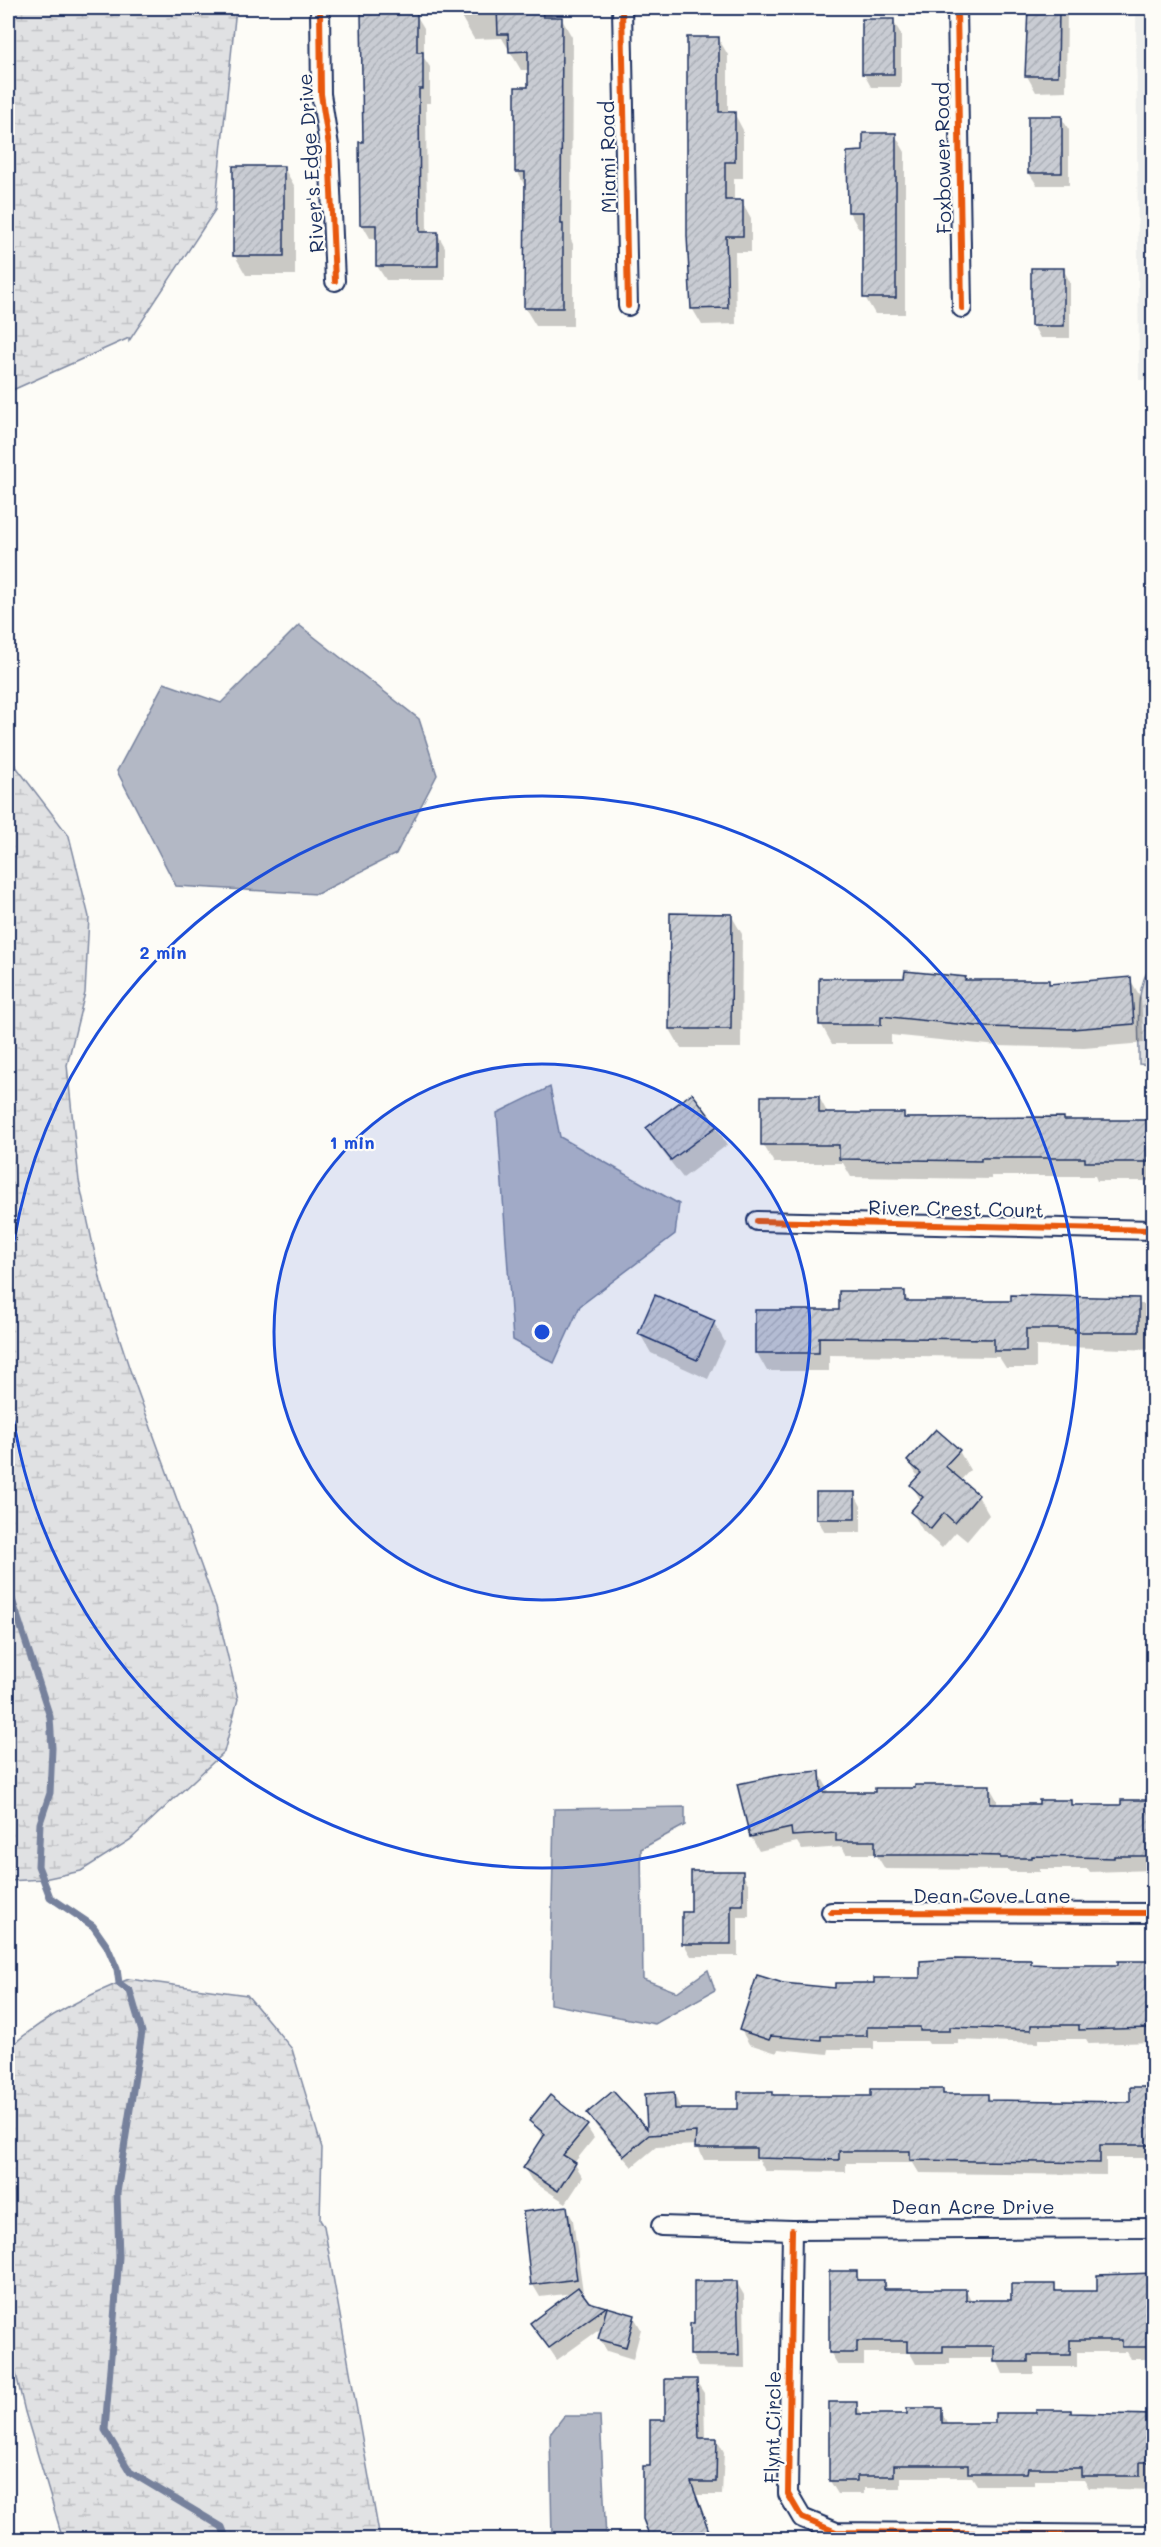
<svg xmlns="http://www.w3.org/2000/svg" width="1161" height="2547" viewBox="0 0 1161 2547" font-family="Mali,sans-serif">
  <style>
    .built { fill: #edeeec }
    .wetland { fill: url(#wetland-marsh); stroke: #7e88a0; stroke-width: 1.5 }
    .park { fill: url(#park-crowns); stroke: #7e88a0; stroke-width: 1.5 }
    .water { fill: #b3b8c5; stroke: #76819c; stroke-width: 1.5 }
    .shadow { fill: #0003 }
    .lines { fill: none; stroke-linecap: round; stroke-linejoin: round }
    .stream { stroke: #76819c; stroke-width: 7 }
    .building { fill: url(#building-hatch); stroke: #1b2f5e; stroke-width: 1.5 }
    .street-casing { stroke: #1b2f5e; stroke-width: 22 }
    .street { stroke: #fdfcf7; stroke-width: 18 }
    .cycleway-casing { stroke: #fdfcf7; stroke-width: 10 }
    .cycleway { stroke: #e8590c; stroke-width: 6 }
    .ring { fill: none; stroke: #1d4ed8; stroke-width: 3 }
    .labels { text-anchor: middle; stroke-width: 4.5; stroke-linejoin: round; paint-order: stroke }
    .street-label { font-size: 20px; fill: #1b2f5e; stroke: #fdfcf7 }
    .centre { fill: #1d4ed8; stroke: #fdfcf7; stroke-width: 3 }
    .ring-label { font-size: 18px; text-anchor: middle; font-weight: bold; fill: #1d4ed8; stroke: #fdfcf7; stroke-width: 4.5; stroke-linejoin: round; paint-order: stroke }
  </style>
  <defs>
    <pattern id="wetland-marsh" width="20" height="14" patternUnits="userSpaceOnUse" patternTransform="scale(1.5)"><rect width="20" height="14" fill="#e0e1e3"/><path d="M1 5h8M5 5V1M11 12h8M15 12V8" fill="none" stroke="#c0c1c5"/></pattern>
    <pattern id="park-crowns" width="20" height="18" patternUnits="userSpaceOnUse" patternTransform="scale(1.5)"><rect width="20" height="18" fill="#e0e1e3"/><path d="M2 6a3 3 0 1 1 6 0M12 15a3 3 0 1 1 6 0" fill="none" stroke="#c0c1c5"/></pattern>
    <pattern id="building-hatch" width="6" height="6" patternUnits="userSpaceOnUse" patternTransform="scale(1.5)"><rect width="6" height="6" fill="#c9ccd3"/><path d="M-1 1l2-2M0 6l6-6M5 7l2-2" fill="none" stroke="#acb0b8"/></pattern>
  </defs>
  <rect width="100%" height="100%" fill="#fdfcf7"/>
  <filter id="ink" filterUnits="userSpaceOnUse"><feTurbulence type="fractalNoise" baseFrequency=".0167" numOctaves="2"/><feDisplacementMap in="SourceGraphic" scale="12" xChannelSelector="R" yChannelSelector="G"/><feConvolveMatrix kernelMatrix="1 2 1 2 8 2 1 2 1" color-interpolation-filters="sRGB"/></filter>
  <g filter="url(#ink)">
    <path class="built" d="M1136,8h18l-1,372h-14z"/>
    <g class="wetland">
      <path d="M8,8h228l-21,202 -86,131v-3l-121,54z"/>
      <path d="M8,756l61,80 20,81 -4,76 -18,72 12,116 22,101 29,88 86,237 22,92 -14,53 -94,88 -49,31 -37,8 -36,2z"/>
      <path d="M129,1979l118,16 45,54 30,99 -2,72 4,6 56,313h-317l-38,-127 -17,-72v-291c35,-32 76,-53 121,-70z"/>
    </g>
    <path class="park" d="M1153,963v102l-14,-1c1,-31 -7,-76 14,-101z"/>
    <g class="water">
      <path d="M299,625l120,94 18,56 -41,79 -79,40 -141,-8 -59,-115 47,-88 57,20z"/>
      <path d="M550,1087l10,50 119,67 -4,30 -95,72 -26,57 -41,-23 -16,-227z"/>
      <path d="M685,1807v18l-44,24 2,130 34,13 31,-22 7,20 -60,34 -105,-20 4,-195z"/>
      <path d="M564,2416h36l6,123h-54l-2,-105z"/>
    </g>
    <g class="shadow">
      <path d="M361,8h57v10l6,10v30l6,9v36h-4l1,130h10l8,14v33h-59l-9,-14v-28h-7l-8,-14 3,-135z"/>
      <path d="M463,8h88l1,10h9l11,19 -1,203 2,4v82h-37l-11,-18 1,-120 -9,-17 13,-83v-18h-9l-19,-32 -28,1 -11,-19z"/>
      <path d="M694,8h46v6h-42z"/>
      <path d="M1030,8h37l-1,83 -30,1 -9,-16z"/>
      <path d="M893,21l8,13v53h-30l-7,-13z"/>
      <path d="M718,38l10,17v58h6l9,17v48h-9v24h8l9,16v34h-16l1,72 -34,1 -10,-17z"/>
      <path d="M1061,117l8,13v55h-32l-8,-12z"/>
      <path d="M895,135l10,17v162h-30l-10,-17v-68h-6l-10,-17 16,-59z"/>
      <path d="M235,168h49l11,19v88h-49l-11,-19z"/>
      <path d="M1063,269l7,13v56h-30l-7,-13z"/>
      <path d="M731,915l11,19 -1,114h-60l-11,-19z"/>
      <path d="M965,978l2,4h81l2,3 80,-6 11,19 3,45 -60,5 -86,-2 -107,-11v9h-59l-11,-20z"/>
      <path d="M819,1097l9,17h75l3,5 248,3v59h-57l-2,-5h-104v3l-140,-2 -8,-14h-69l-11,-19z"/>
      <path d="M716,1126l11,19 -44,33 -24,-31 -11,-19z"/>
      <path d="M904,1293l5,9 229,-3 2,5h14v46l-118,-4v22h-30l-7,-11 -170,-2v16h-62l-10,-18 84,-41z"/>
      <path d="M714,1323l11,19 -17,37 -57,-26 -11,-19z"/>
      <path d="M959,1451l11,19 -10,11 18,15 11,19 -22,26 -11,-9 -14,16 -19,-17 -11,-19 9,-11 -9,-16 6,-8 -9,-15z"/>
      <path d="M854,1493l7,13v26h-36l-8,-13z"/>
      <path d="M819,1773l8,14 1,6h48l113,-7 8,14v6h43l30,-5 3,5h50l31,-4v68l-64,2 -2,-3h-48v3h-30l-2,-2 -123,-1 -9,-15h-30l-4,-7 -40,3 -5,-8 -38,9 -8,-14z"/>
      <path d="M742,1873l7,12v32h-11v39h-47l-7,-12z"/>
      <path d="M1031,1961l2,4 86,2v-5h35v80l-65,2 -3,-5h-47v4l-81,-3v4h-29l-2,-3h-53v8h-45l-1,5 -50,-5 -1,4 -28,-9 -8,-14 41,-45 55,4 84,-9z"/>
      <path d="M1154,2088v78l-4,-8h-44v17l-187,-2 -6,-10h-67v9l-81,-1 -6,-11h-55l-7,-15 -41,2 -24,20 -36,-41 -7,-13 59,21 26,-40 7,16h59l34,-14 99,2 70,-7 2,4h43l3,6 140,2z"/>
      <path d="M531,2121l55,5 8,12 -20,25 9,14 -17,26 -34,-22 -8,-13 20,-30z"/>
      <path d="M566,2207l7,13 10,72h-3l8,11 17,5 2,4 27,5 7,12 -8,30 -26,-8 -8,-13 4,-11 -46,33 -25,-37 41,-30 -33,4 -7,-12z"/>
      <path d="M856,2273l5,9h23l4,8h78l6,12h41l41,-16 4,6h40l56,-17v84h-23l-4,-7h-50v15h-43v7h-31l-7,-16h-46v6h-34l-6,-11h-46v12h-26l-8,-13z"/>
      <path d="M737,2283l7,12 1,73 -47,-1 -7,-13 5,-30z"/>
      <path d="M696,2381l8,12 1,46h12l7,13 -2,43h-25l16,45h-61l-1,-73 16,-45z"/>
      <path d="M856,2403l7,13h46l32,-6 7,15h48l41,-10 33,-4 2,4 82,1v74l-65,-2 -5,-8h-50v5h-57l-5,-8h-71v11h-37v6h-26l-8,-13z"/>
    </g>
    <g class="lines">
      <path class="stream" d="M8,1587l42,130 2,31 -2,45 -10,30 -2,43 12,31 43,29 14,20 10,23 2,14 11,8 12,41 -25,161 2,64 -14,173 25,42 92,55 5,13"/>
    </g>
    <g class="building">
      <path d="M497,8h45l1,9h19l-1,207h2v84h-39l1,-136h-10v-85h13v-36l-19,1 -1,-18h-10z"/>
      <path d="M1028,8h31l-1,68h-33z"/>
      <path d="M361,13h56v39h6v37h-4l1,143h18v34h-62v-41h-16l-1,-83h4z"/>
      <rect x="862" y="19" width="32" height="55"/>
      <path d="M687,37h32v75h16v50h-10v38h18v36h-17l2,72 -37,1 -4,-73z"/>
      <rect x="1028" y="116" width="34" height="57"/>
      <path d="M863,133h33v165h-33v-86h-15l-1,-60 16,-1z"/>
      <rect x="233" y="166" width="51" height="90"/>
      <rect x="1031" y="268" width="33" height="58"/>
      <path d="M670,913l62,1 -1,115h-62z"/>
      <path d="M905,971l61,6 -1,3h84v4l82,-7 3,47 -62,5 -86,-2 -105,-11v9h-62v-47h85z"/>
      <path d="M692,1093l25,33 -46,34 -25,-32z"/>
      <path d="M761,1096h58v17h85v5l160,-1v3h84v42h-63v-4h-104v3l-142,-2v-14h-78z"/>
      <path d="M839,1291h66v10h106v-6l128,3v34h-64v-3h-49v22h-32v-12l-175,-2v16h-64v-43h84z"/>
      <path d="M655,1295l60,26 -18,39 -59,-26z"/>
      <path d="M936,1429l24,21 -15,16 34,29 -24,28 -11,-10 -13,16 -21,-17 13,-15 -13,-12 11,-12 -14,-12z"/>
      <rect x="816" y="1492" width="39" height="27"/>
      <path d="M820,1771l1,21h54v-4h40v-3h75v19h49v-4h32v5h50v-5h33v56h-40v2l-82,-2v2h-32v-2l-43,-1h-82v-14h-39v-8l-44,3 -1,-8 -41,9 -13,-53 48,-10z"/>
      <path d="M691,1871h52v34h-12v39h-49v-32h9z"/>
      <path d="M955,1959l76,1v4l22,1h65v-4h33v67l-72,2v-5h-48v5l-81,-3v4h-30v-4h-53v9h-46v4l-50,-4 -2,4 -30,-10 18,-55 26,8 52,5v-5h39v-5h46v-17z"/>
      <path d="M1130,2087h24v58h-54v18l-190,-3v-9h-71v9l-83,-2v-10h-61l1,-16 -47,3 -25,21 -37,-43 26,-22 34,38 -2,-35 29,-2 1,17h63v-17h35v3h42v1h56v-7h72v5h45v6l142,2z"/>
      <path d="M550,2095l38,30 -25,30 13,8 -18,28 -35,-23 22,-34 -16,-13z"/>
      <path d="M567,2206l10,73 -46,6 -8,-73z"/>
      <path d="M829,2271h28v9h27v9h82v11h45v-16h44v7h42v-16l57,-2v74h-32v-7h-52v15h-42v7h-34v-16h-51v6h-36v-11h-50v12h-28z"/>
      <path d="M694,2281h43l2,74h-49v-32h4z"/>
      <path d="M578,2287l11,15 17,5 -57,41 -19,-25z"/>
      <path d="M607,2307l28,8 -9,32 -28,-8z"/>
      <path d="M665,2379h32l2,59h18l-1,44h-25l19,52 -14,6h-45l-8,-21v-53h7v-46h15z"/>
      <path d="M829,2402h28v12h50v-6h35v15h53v-10h41v-3h35v3l83,2v47h-14v14h-59v-8h-53l-1,5h-59v-8h-74v11h-37v5h-28z"/>
    </g>
    <g class="lines">
      <defs>
        <g id="street">
          <path d="M320,8l1,86 8,52 6,135"/>
          <path d="M622,8l6,298"/>
          <path d="M957,8l5,300"/>
          <path d="M757,1221l397,9"/>
          <path d="M831,1912l323,1"/>
          <path d="M661,2226l131,4 362,-2"/>
          <path d="M792,2230l-4,264 14,24 34,14 318,3"/>
        </g>
      </defs>
      <use href="#street" class="street-casing"/>
      <use href="#street" class="street"/>
      <defs>
        <g id="cycleway">
          <path d="M320,8l1,86 8,52 6,135"/>
          <path d="M622,8l6,298"/>
          <path d="M957,8l5,300"/>
          <path d="M757,1221l397,9"/>
          <path d="M831,1912l323,1"/>
          <path d="M792,2230l-4,264 14,24 34,14 318,3"/>
        </g>
      </defs>
      <use href="#cycleway" class="cycleway-casing"/>
      <use href="#cycleway" class="cycleway"/>
    </g>
  </g>
  <circle cx="542" cy="1332" r="268" fill="#1d4ed8" fill-opacity=".12"/>
  <g class="ring">
    <circle cx="542" cy="1332" r="268"/>
    <path d="M8 1290A536 536 0 1 1 8 1374"/>
  </g>
  <g class="labels">
    <g class="street-label">
      <text transform="translate(608 157) rotate(-91)" y="7">Miami Road</text>
      <text transform="translate(943 158) rotate(-91)" y="7">Foxbower Road</text>
      <text transform="translate(311 163) rotate(-94)" y="7">River's Edge Drive</text>
      <text transform="translate(956 1209) rotate(1)" y="7">River Crest Court</text>
      <text x="992" y="1903">Dean Cove Lane</text>
      <text x="973" y="2214">Dean Acre Drive</text>
      <text transform="translate(773 2427) rotate(-89)" y="7">Flynt Circle</text>
    </g>
  </g>
  <circle cx="542" cy="1332" r="9" class="centre"/>
  <g class="ring-label">
    <text x="163" y="959">2 min</text>
    <text x="352" y="1149">1 min</text>
  </g>
  <rect width="1161" height="2547" fill="none" stroke="#fdfcf7" stroke-width="30"/>
  <rect x="15" y="15" width="1131" height="2517" fill="none" stroke="#1b2f5e" stroke-width="2" filter="url(#ink)"/>
</svg>
